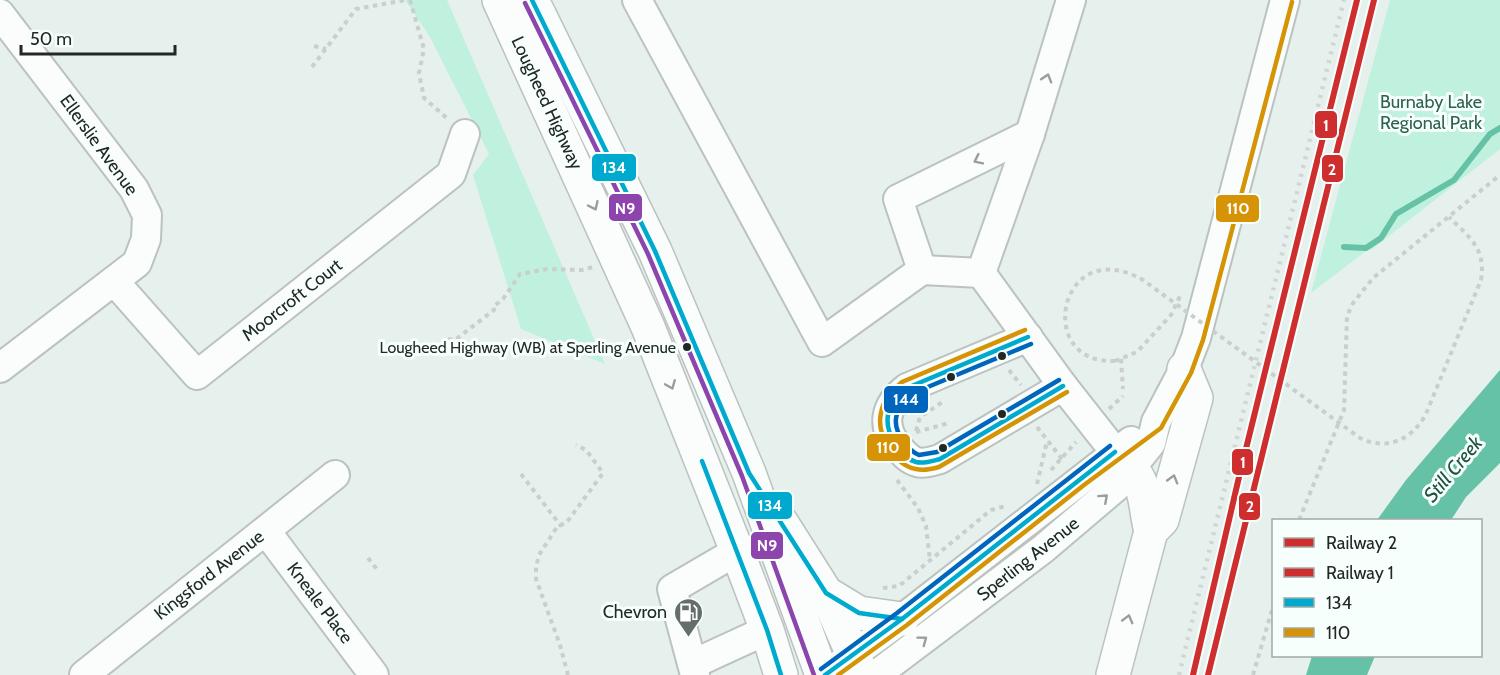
<svg xmlns="http://www.w3.org/2000/svg" width="1500" height="675" viewBox="0 0 1500 675" font-family="Cabin,sans-serif">
  <style>
    .green { fill: #c0f1de }
    .water { fill: #65c2a7 }
    .lines { fill: none; stroke-linecap: round; stroke-linejoin: round }
    .stream { stroke: #65c2a7; stroke-width: 6 }
    .minor-casing { stroke: #bbc2bf; stroke-width: 32 }
    .major-casing { stroke: #bbc2bf; stroke-width: 36 }
    .path { stroke: #cacecc; stroke-width: 4; stroke-dasharray: 4.5 4.5; stroke-linecap: butt }
    .minor { stroke: #fbfdfc; stroke-width: 28 }
    .major { stroke: #fbfdfc; stroke-width: 33 }
    .rail { stroke: #d2d5d4; stroke-width: 4.5; stroke-dasharray: 3 6; stroke-linecap: butt }
    .path-bridge { stroke: #cacecc; stroke-width: 4; stroke-dasharray: 4.5 4.5; stroke-linecap: butt }
    .bus-1-casing { stroke: #f7fffc; stroke-width: 9 }
    .bus-2-casing { stroke: #f7fffc; stroke-width: 9 }
    .bus-3-casing { stroke: #f7fffc; stroke-width: 9 }
    .bus-4-casing { stroke: #f7fffc; stroke-width: 9 }
    .bus-1 { stroke: #00a9ce; stroke-width: 4.5 }
    .bus-2 { stroke: #d79306; stroke-width: 4.5 }
    .bus-3 { stroke: #0065bd; stroke-width: 4.5 }
    .bus-4 { stroke: #8e44ad; stroke-width: 4.5 }
    .rail-1-casing { stroke: #f7fffc; stroke-width: 10 }
    .rail-2-casing { stroke: #f7fffc; stroke-width: 10 }
    .rail-1 { stroke: #cf2e2f; stroke-width: 6 }
    .rail-2 { stroke: #cf2e2f; stroke-width: 6 }
    .oneway { stroke: #999d9b }
    .bus-dot { fill: #212825; stroke: #f7fffc; stroke-width: 2 }
    .labels { text-anchor: middle; stroke-width: 6; stroke-linejoin: round; paint-order: stroke }
    .bus-label { font-size: 16px; fill: #212825; stroke: #f7fffc; text-anchor: end }
    .park-label { font-size: 18px; fill: #2f614f; stroke: #f7fffc }
    .street-label { font-size: 18px; fill: #212825; stroke: #f7fffc }
    .poi-label { font-size: 18px; fill: #212825; stroke: #f7fffc; text-anchor: end }
    .water-label { font-size: 20px; font-style: italic; fill: #205241; stroke: #f7fffc }
    .line-badge { stroke: #f7fffc; stroke-width: 2 }
    .badge-label { font-size: 16px; text-anchor: middle; font-weight: bold; fill: #fff }
  </style>
  <rect width="100%" height="100%" fill="#e6f0ec"/>
  <g class="green">
    <path d="M405,0h42l158,364 -84,-35 -48,-154 16,-21 -59,-117z"/>
    <path d="M1390,0h110v149l-129,101 -1,-2 -59,45z"/>
  </g>
  <g class="water">
    <path d="M1500,370v93l-34,34 -15,23h-74l29,-40z"/>
    <path d="M1312,656h63l-8,19h-61z"/>
  </g>
  <g class="lines">
    <path class="stream" d="M1344,247l22,1 15,-10 15,-24 58,-34 36,-46 10,-6"/>
    <defs>
      <g id="minor">
        <path d="M637,0l185,342 100,-72 59,3 82,113 52,66"/>
        <path d="M0,14l134,175 13,26 -1,24 -9,24 -137,105"/>
        <path d="M922,270l-24,-71 132,-65"/>
        <path d="M981,273l49,-139 41,-134"/>
        <path d="M114,281l83,94 254,-201 14,-40"/>
        <path d="M1028,337l-121,51c-22,17 -27,38 -8,60 5,6 10,12 18,14 7,2 16,-1 23,-3l123,-73"/>
        <path d="M266,531l108,144"/>
        <path d="M693,664l74,-34"/>
        <path d="M84,675l251,-200"/>
        <path d="M695,675l-23,-86 65,-38"/>
        <path d="M825,675l77,-56 229,-178"/>
        <path d="M876,675l167,-126 73,-62 35,-44 5,-21 28,-53 12,-31 89,-338"/>
      </g>
      <g id="major">
        <path d="M499,0l149,327 89,224 30,79 14,45"/>
        <path d="M532,0l123,251 94,222 73,202"/>
        <path d="M1115,452c7,8 17,17 23,26 9,16 8,37 13,53"/>
        <path d="M781,522l45,71 36,82"/>
        <path d="M826,593l33,20 43,6"/>
        <path d="M1113,675l38,-144 11,-11 34,-122 -12,-29"/>
      </g>
    </defs>
    <use href="#minor" class="minor-casing"/>
    <use href="#major" class="major-casing"/>
    <g class="path">
      <path d="M410,0l14,49 -5,24 5,25 25,22"/>
      <path d="M314,46l12,3"/>
      <path d="M312,67l44,-58 50,-9"/>
      <path d="M448,339l7,1 39,-30 -1,-3 10,-8 17,-25 27,-5 35,1 11,-3"/>
      <path d="M1121,359l2,30"/>
      <path d="M1115,361l22,-9 34,-37 9,-19"/>
      <path d="M1009,370l12,15"/>
      <path d="M1109,409l14,-13"/>
      <path d="M1037,427l25,32"/>
      <path d="M916,431l4,-14 24,-16"/>
      <path d="M916,432l33,-9"/>
      <path d="M1051,470l25,-28"/>
      <path d="M521,474l40,52"/>
      <path d="M897,480l21,28 8,18 4,34"/>
      <path d="M1037,484l10,-43"/>
      <path d="M1299,520l45,-110 3,-94 6,-13 20,-25 127,-103"/>
      <path d="M368,558l11,14"/>
      <path d="M883,588l16,-2 92,-76 15,-4"/>
      <path d="M568,675l-8,-30 -24,-66v-12l3,-12 18,-28 10,-5 36,-49 -17,-23 -10,-5"/>
      <path d="M1253,675l21,-72"/>
    </g>
    <use href="#minor" class="minor"/>
    <use href="#major" class="major"/>
    <path class="rail" d="M1179,675l165,-675"/>
    <path class="path-bridge" d="M1115,361c-82,4 -56,-129 28,-81l217,158c27,13 52,2 66,-24l55,-134c5,-32 -11,-42 -32,-63"/>
    <defs>
      <g id="bus-1">
        <path d="M532,0l123,251 94,222 77,120 33,20 43,6"/>
        <path d="M1028,337l-121,51c-8,7 -17,16 -19,27 -3,17 11,42 28,47 8,2 16,-1 24,-3l123,-73"/>
        <path d="M702,461l65,169 14,45"/>
        <path d="M825,675l77,-56 213,-167"/>
      </g>
      <g id="bus-2">
        <path d="M1025,330l-123,52c-10,9 -19,18 -21,31 -5,21 13,52 35,56 8,2 16,0 23,-2l128,-75"/>
        <path d="M838,675l69,-50 177,-140 77,-57 30,-55 12,-33 89,-338"/>
      </g>
      <g id="bus-3">
        <path d="M1031,344l-120,50c-16,15 -21,30 -7,48 4,6 8,10 15,13l18,-3 122,-72"/>
        <path d="M821,669l76,-56 213,-167"/>
      </g>
      <path id="bus-4" d="M525,3l123,251 94,222 72,199"/>
    </defs>
    <use href="#bus-1" class="bus-1-casing"/>
    <use href="#bus-2" class="bus-2-casing"/>
    <use href="#bus-3" class="bus-3-casing"/>
    <use href="#bus-4" class="bus-4-casing"/>
    <use href="#bus-1" class="bus-1"/>
    <use href="#bus-2" class="bus-2"/>
    <use href="#bus-3" class="bus-3"/>
    <use href="#bus-4" class="bus-4"/>
    <defs>
      <path id="rail-1" d="M1208,675l166,-675"/>
      <path id="rail-2" d="M1193,675l46,-198 118,-477"/>
    </defs>
    <use href="#rail-1" class="rail-1-casing"/>
    <use href="#rail-2" class="rail-2-casing"/>
    <use href="#rail-1" class="rail-1"/>
    <use href="#rail-2" class="rail-2"/>
  </g>
  <defs><path id="oneway-chevron" d="M-2-3.5L2.5 0L-2 3.5" fill="none" stroke-width="1.6" stroke-linecap="round" stroke-linejoin="round" transform="scale(1.5)"/></defs>
  <g class="oneway">
    <use href="#oneway-chevron" transform="translate(1047 78) rotate(-73)"/>
    <use href="#oneway-chevron" transform="translate(978 160) rotate(154)"/>
    <use href="#oneway-chevron" transform="translate(594 206) rotate(65)"/>
    <use href="#oneway-chevron" transform="translate(671 385) rotate(68)"/>
    <use href="#oneway-chevron" transform="translate(1173 479) rotate(-74)"/>
    <use href="#oneway-chevron" transform="translate(1104 498) rotate(-42)"/>
    <use href="#oneway-chevron" transform="translate(1128 619) rotate(-75)"/>
    <use href="#oneway-chevron" transform="translate(923 640) rotate(-37)"/>
  </g>
  <defs>
    <symbol id="fuel-pin" viewBox="-11 -11 22 30"><path d="M0 17L-7.5 6A9.5 9.5 0 1 1 7.5 6Z" fill="#666e6b" stroke="#f7fffc"/><path d="M-5.5-6h7V0h2V4h1.3V-2.5L3-4.5l.8-.8L6-3V5H2.5V1h-1V6h-7ZM-4.2-4.7v3.2H.2V-4.7Z" fill="#fff"/></symbol>
  </defs>
  <g fill-rule="evenodd">
    <use href="#fuel-pin" x="672" y="596" width="33" height="45"/>
  </g>
  <g class="bus-dot">
    <circle cx="687" cy="347" r="5"/>
    <circle cx="1002" cy="356" r="5"/>
    <circle cx="951" cy="377" r="5"/>
    <circle cx="1002" cy="414" r="5"/>
    <circle cx="943" cy="448" r="5"/>
  </g>
  <g class="labels">
    <g class="bus-label">
      <text x="676" y="353">Lougheed Highway (WB) at Sperling Avenue</text>
    </g>
    <g class="park-label">
      <text x="1431" y="108">Burnaby Lake<tspan x="1431" dy="21">Regional Park</tspan></text>
    </g>
    <g class="street-label">
      <text transform="translate(547 103) rotate(65)" y="6">Lougheed Highway</text>
      <text transform="translate(99 145) rotate(54)" y="6">Ellerslie Avenue</text>
      <text transform="translate(292 300) rotate(-38)" y="6">Moorcroft Court</text>
      <text transform="translate(1028 559) rotate(-38)" y="6">Sperling Avenue</text>
      <text transform="translate(209 575) rotate(-38)" y="6">Kingsford Avenue</text>
      <text transform="translate(320 603) rotate(53)" y="6">Kneale Place</text>
    </g>
    <g class="poi-label">
      <text x="667" y="618">Chevron</text>
    </g>
    <g class="water-label">
      <text transform="translate(1453 469) rotate(-50)" y="7">Still Creek</text>
    </g>
  </g>
  <g class="line-badge">
    <rect x="1314" y="110" width="24" height="29" rx="6" fill="#cf2e2f"/>
    <rect x="591" y="153" width="46" height="29" rx="6" fill="#00a9ce"/>
    <rect x="1321" y="154" width="23" height="29" rx="6" fill="#cf2e2f"/>
    <rect x="608" y="193" width="35" height="29" rx="6" fill="#8e44ad"/>
    <rect x="1215" y="194" width="45" height="29" rx="6" fill="#d79306"/>
    <rect x="883" y="385" width="46" height="29" rx="6" fill="#0065bd"/>
    <rect x="866" y="433" width="45" height="29" rx="6" fill="#d79306"/>
    <rect x="1231" y="448" width="23" height="28" rx="6" fill="#cf2e2f"/>
    <rect x="747" y="491" width="46" height="29" rx="6" fill="#00a9ce"/>
    <rect x="1238" y="492" width="23" height="29" rx="6" fill="#cf2e2f"/>
    <rect x="750" y="531" width="34" height="29" rx="6" fill="#8e44ad"/>
  </g>
  <g class="badge-label">
    <text x="1326" y="131">1</text>
    <text x="614" y="173">134</text>
    <text x="1332" y="175">2</text>
    <text x="625" y="214">N9</text>
    <text x="1238" y="214">110</text>
    <text x="906" y="405">144</text>
    <text x="888" y="453">110</text>
    <text x="1243" y="468">1</text>
    <text x="770" y="511">134</text>
    <text x="1250" y="512">2</text>
    <text x="767" y="551">N9</text>
  </g>
  <rect x="1272" y="519" width="210" height="138" fill="#f7fffc" stroke="#a1a9a6" stroke-width="1.5"/>
  <rect x="1284" y="538" width="30" height="9" fill="#cf2e2f" stroke="#a1a9a6" stroke-width="1.5"/>
  <text x="1326" y="549" font-size="18" fill="#212825">Railway 2</text>
  <rect x="1284" y="568" width="30" height="9" fill="#cf2e2f" stroke="#a1a9a6" stroke-width="1.5"/>
  <text x="1326" y="579" font-size="18" fill="#212825">Railway 1</text>
  <rect x="1284" y="598" width="30" height="9" fill="#00a9ce" stroke="#a1a9a6" stroke-width="1.5"/>
  <text x="1326" y="609" font-size="18" fill="#212825">134</text>
  <rect x="1284" y="628" width="30" height="9" fill="#d79306" stroke="#a1a9a6" stroke-width="1.5"/>
  <text x="1326" y="639" font-size="18" fill="#212825">110</text>
  <path d="M21 45v9h154v-9" fill="none" stroke="#212825" stroke-width="3"/>
  <text x="30" y="45" font-size="18" fill="#212825" stroke="#f7fffc" stroke-width="4.5" paint-order="stroke">50 m</text>
</svg>
